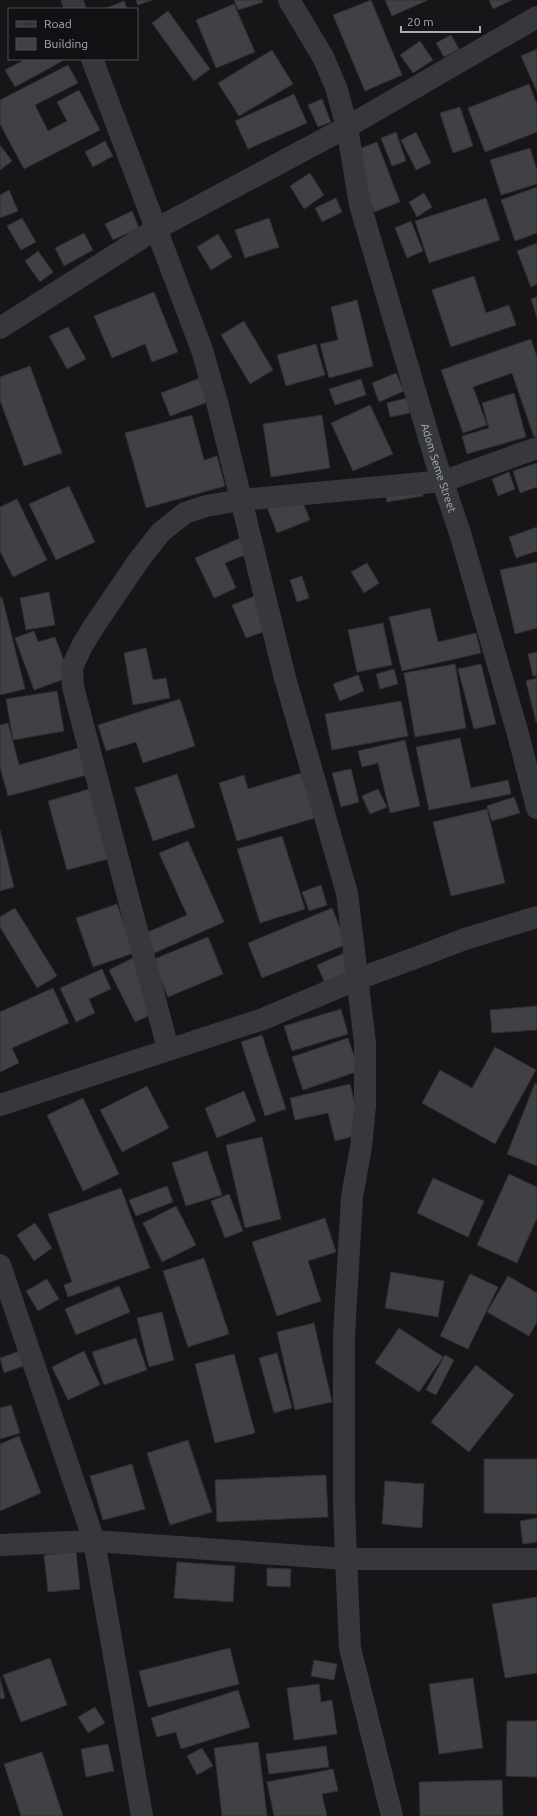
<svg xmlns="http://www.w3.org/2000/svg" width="537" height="1816" viewBox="0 0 537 1816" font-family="Ubuntu,sans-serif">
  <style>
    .building { fill: #404145; stroke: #303034 }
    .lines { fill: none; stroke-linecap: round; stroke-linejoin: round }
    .street { stroke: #37383d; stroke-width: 22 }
    .labels { text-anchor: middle; stroke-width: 3.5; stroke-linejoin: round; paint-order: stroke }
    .street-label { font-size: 11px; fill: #a8adb8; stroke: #111113 }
  </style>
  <rect width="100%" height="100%" fill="#161618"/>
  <g class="building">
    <path d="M136,0h16l-14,5z"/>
    <path d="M234,0h28l1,2 -25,8z"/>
    <path d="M371,0l31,75 -37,16 -32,-76z"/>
    <path d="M385,0h43l-36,16z"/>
    <path d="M489,0h23l-19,9z"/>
    <path d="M124,1l3,8h-23z"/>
    <path d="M234,4l21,48 -39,16 -20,-48z"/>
    <path d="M168,11l42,58 -16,12 -42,-58z"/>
    <path d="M451,35l8,14 -15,8 -8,-14z"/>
    <path d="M420,41l13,19 -20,13 -13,-18z"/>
    <path d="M537,49v43l-16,-36z"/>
    <path d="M272,50l21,34 -54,32 -21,-33z"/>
    <path d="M26,59h40l-51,28 -10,-17z"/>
    <path d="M68,65l10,18 -43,22 13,26 19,-10 -10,-19 22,-12 21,40 -76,39 -24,-45v-24z"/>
    <path d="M529,84l8,20v28l-52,20 -17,-44z"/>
    <path d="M294,94l13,29 -59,26 -13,-28z"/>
    <path d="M322,99l9,23 -13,5 -10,-22z"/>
    <path d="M460,107l13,39 -20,7 -13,-40z"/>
    <path d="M396,132l10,29 -14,5 -11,-28z"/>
    <path d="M416,132l15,31 -15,7 -15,-30z"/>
    <path d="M105,141l8,15 -20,11 -8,-15z"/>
    <path d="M377,142l23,60 -26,10 -23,-60z"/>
    <path d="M0,145l12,16 -12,9z"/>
    <path d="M530,148l7,22v14l-36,11 -11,-35z"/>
    <path d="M310,173l14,22 -20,14 -14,-23z"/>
    <path d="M537,187v46l-22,8 -14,-41z"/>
    <path d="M9,190l9,21 -18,7v-23z"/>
    <path d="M424,193l8,14 -15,10 -8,-15z"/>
    <path d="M336,198l6,14 -20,10 -7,-14z"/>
    <path d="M486,198l14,42 -71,23 -14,-42z"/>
    <path d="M132,211l7,17 -26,12 -8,-16z"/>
    <path d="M22,218l14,24 -15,8 -14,-24z"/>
    <path d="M269,218l10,29 -34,11 -10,-28z"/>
    <path d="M411,221l12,30 -16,7 -12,-30z"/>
    <path d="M84,233l9,17 -29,16 -9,-18z"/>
    <path d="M218,234l14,23 -21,13 -14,-23z"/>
    <path d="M537,243v41l-6,3 -14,-36z"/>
    <path d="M38,251l15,21 -13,10 -15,-21z"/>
    <path d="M474,276l12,37 23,-8 7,20 -65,22 -19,-57z"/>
    <path d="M154,292l24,60 -26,10 -7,-18 -33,14 -18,-42z"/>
    <path d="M537,297v21l-6,-19z"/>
    <path d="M357,300l16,66 -44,12 -9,-34 18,-4 -7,-33z"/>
    <path d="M244,321l29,49 -23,14 -29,-49z"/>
    <path d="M68,327l18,32 -19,10 -18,-33z"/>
    <path d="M531,339l6,18v79l-3,1 -22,-64 -39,14 14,38 -24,8 -22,-63z"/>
    <path d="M316,344l9,31 -39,11 -9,-31z"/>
    <path d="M30,366l32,87 -38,13 -24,-66v-23z"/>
    <path d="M396,373l8,18 -25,11 -7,-19z"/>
    <path d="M200,378l8,24 -38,14 -9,-23z"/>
    <path d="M361,379l5,16 -31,10 -6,-16z"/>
    <path d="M514,393l12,44 -59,17 -5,-18 27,-8 -7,-25z"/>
    <path d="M407,398l3,15 -20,4 -3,-14z"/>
    <path d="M370,405l23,49 -40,17 -22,-48z"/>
    <path d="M192,415l12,45 13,-4 8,30 -79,22 -21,-75z"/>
    <path d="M322,415l8,53 -59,9 -8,-53z"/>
    <path d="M537,463v24l-17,6 -7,-22z"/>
    <path d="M509,472l6,17 -17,7 -6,-17z"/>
    <path d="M421,482l2,14 -36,6 -3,-14z"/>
    <path d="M69,486l26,56 -39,18 -27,-56z"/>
    <path d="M300,495l10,25 -33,13 -10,-26z"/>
    <path d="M17,499l30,61 -34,17 -13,-26v-44z"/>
    <path d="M537,527v24l-21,7 -7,-21z"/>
    <path d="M240,538l7,16 -22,9 11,25 -22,10 -19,-40z"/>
    <path d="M537,562v66l-22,6 -15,-64z"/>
    <path d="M367,563l12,20 -15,10 -13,-21z"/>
    <path d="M302,576l7,22 -12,4 -7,-22z"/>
    <path d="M49,592l6,33 -29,5 -6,-32z"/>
    <path d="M255,596l14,34 -23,8 -14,-33z"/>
    <path d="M2,597l23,92 -25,6v-97z"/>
    <path d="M430,608l8,34 38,-9 5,20 -79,18 -13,-54z"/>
    <path d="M383,623l9,42 -35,7 -9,-42z"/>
    <path d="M34,631l4,11 17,-5 15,40 -36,13 -19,-52z"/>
    <path d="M146,648l7,32 13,-2 4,20 -37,7 -9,-52z"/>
    <path d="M537,652v24h-4l-5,-22z"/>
    <path d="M455,664l11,64 -51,9 -11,-64z"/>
    <path d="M481,664l15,60 -22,5 -16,-60z"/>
    <path d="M394,669l4,15 -18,5 -4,-15z"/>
    <path d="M358,675l6,16 -24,10 -7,-17z"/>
    <path d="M537,678v44h-1l-10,-41z"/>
    <path d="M57,691l7,40 -51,9 -7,-41z"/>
    <path d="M180,699l15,47 -52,17 -7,-21 -30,9 -8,-26z"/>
    <path d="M401,701l7,35 -76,14 -7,-36z"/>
    <path d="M8,723l11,42 67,-19 8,27 -86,23 -8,-29v-42z"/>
    <path d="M460,738l11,50 37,-8 3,14 -82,16 -13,-63z"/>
    <path d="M405,740l15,66 -30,7 -12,-50 -16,4 -4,-16z"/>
    <path d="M351,769l8,33 -18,5 -9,-34z"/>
    <path d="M301,773l14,45 -78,23 -18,-58 25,-8 4,14z"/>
    <path d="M177,774l18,53 -42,14 -18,-53z"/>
    <path d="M93,788l19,70 -45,12 -19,-69z"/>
    <path d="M378,789l9,18 -17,7 -8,-18z"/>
    <path d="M514,797l6,16 -28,8 -5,-15z"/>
    <path d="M487,809l18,74 -54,13 -18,-74z"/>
    <path d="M0,830l14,57 -14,4z"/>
    <path d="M282,836l23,73 -45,14 -23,-74z"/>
    <path d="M188,841l36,81 -74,33 -9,-20 46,-20 -28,-62z"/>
    <path d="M321,885l6,20 -18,6 -7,-19z"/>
    <path d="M117,904l17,49 -41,14 -17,-49z"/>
    <path d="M15,908l42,68 -20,12 -37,-61v-10z"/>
    <path d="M332,908l15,36 -85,34 -14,-35z"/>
    <path d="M208,937l15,37 -55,23 -16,-37z"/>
    <path d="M349,951l8,18 -32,14 -8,-18z"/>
    <path d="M135,957l26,53 -26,12 -26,-52z"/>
    <path d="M102,969l9,20 -22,10 6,14 -19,9 -16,-34z"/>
    <path d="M53,988l16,35 -57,25 7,15 -19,9v-60z"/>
    <path d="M537,1006v24l-45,3 -2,-23z"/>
    <path d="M341,1009l7,25 -56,17 -8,-25z"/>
    <path d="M262,1035l24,74 -21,7 -24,-74z"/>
    <path d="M348,1038l11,33 -56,19 -11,-33z"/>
    <path d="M495,1047l41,23 -41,74 -73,-41 18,-33 32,18z"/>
    <path d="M535,1083l2,1v82l-30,-12z"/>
    <path d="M350,1084l12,50 -27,7 -7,-28 -33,7 -5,-22z"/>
    <path d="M147,1086l22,42 -47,24 -22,-42z"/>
    <path d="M244,1091l12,30 -39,17 -12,-30z"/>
    <path d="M83,1098l36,76 -36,17 -36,-76z"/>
    <path d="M262,1137l19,82 -36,9 -19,-83z"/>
    <path d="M207,1151l15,44 -36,11 -14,-43z"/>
    <path d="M509,1174l28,13v31l-20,45 -40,-18z"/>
    <path d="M433,1178l51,23 -16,36 -51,-24z"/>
    <path d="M167,1186l6,16 -37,14 -7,-16z"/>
    <path d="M121,1188l29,80 -82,29 -4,-12 8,-3 -24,-68z"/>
    <path d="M229,1194l14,37 -18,7 -14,-37z"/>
    <path d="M176,1206l20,39 -34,17 -19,-39z"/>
    <path d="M325,1218l11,34 -28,9 13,40 -44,15 -25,-74z"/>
    <path d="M35,1223l17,25 -18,13 -17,-26z"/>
    <path d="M204,1258l25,76 -41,13 -25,-76z"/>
    <path d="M391,1272l53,9 -6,36 -53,-9z"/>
    <path d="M470,1274l28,13 -30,62 -28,-13z"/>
    <path d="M508,1276l29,17v29l-8,14 -42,-24z"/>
    <path d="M47,1279l12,20 -21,12 -12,-20z"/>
    <path d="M119,1286l11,26 -54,23 -11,-26z"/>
    <path d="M162,1312l12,48 -25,7 -12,-49z"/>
    <path d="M314,1323l18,79 -37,8 -18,-78z"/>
    <path d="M399,1328l44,29 -24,35 -44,-29z"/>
    <path d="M136,1338l11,32 -43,15 -12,-33z"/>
    <path d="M20,1351l6,14 -22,8 -4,-15z"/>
    <path d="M84,1351l16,34 -32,15 -16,-33z"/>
    <path d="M277,1353l15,55 -18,5 -15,-55z"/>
    <path d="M234,1354l21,79 -40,10 -20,-79z"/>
    <path d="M445,1355l9,5 -18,35 -10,-5z"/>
    <path d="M476,1365l38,30 -45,57 -38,-30z"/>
    <path d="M11,1405l9,28 -20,6v-31z"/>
    <path d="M19,1436l22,57 -41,18v-67z"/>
    <path d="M188,1440l24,72 -42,13 -23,-72z"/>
    <path d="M484,1459h53v55l-53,-1z"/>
    <path d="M132,1464l13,45 -42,11 -13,-44z"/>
    <path d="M326,1475l2,42 -111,5 -2,-42z"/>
    <path d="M385,1481l39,3 -2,44 -40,-4z"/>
    <path d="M537,1518v24l-14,2 -3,-23z"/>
    <path d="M76,1552l4,37 -32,3 -4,-37z"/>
    <path d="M177,1562l58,4 -2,36 -59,-4z"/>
    <path d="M267,1568l24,1 -1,18 -23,-1z"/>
    <path d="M537,1597v76l-32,5 -13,-74z"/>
    <path d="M230,1648l9,36 -91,23 -9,-36z"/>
    <path d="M50,1658l17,47 -46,17 -18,-47z"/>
    <path d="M314,1660l23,4 -3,16 -23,-4z"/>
    <path d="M0,1678l5,20 -5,1z"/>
    <path d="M473,1678l10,70 -44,6 -10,-70z"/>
    <path d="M319,1684l2,18 11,-2 5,34 -43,6 -7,-52z"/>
    <path d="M238,1690l12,37 -69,22 -5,-17 -19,5 -6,-19z"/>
    <path d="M95,1707l10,16 -17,10 -10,-16z"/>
    <path d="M507,1721h30v56l-31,-1z"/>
    <path d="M258,1742l9,74h-45l-8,-68z"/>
    <path d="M108,1744l6,27 -28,6 -5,-28z"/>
    <path d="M326,1746l3,21 -60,7 -3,-20z"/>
    <path d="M202,1748l11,18 -16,9 -10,-19z"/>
    <path d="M42,1752l21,64h-42l-17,-52z"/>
    <path d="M333,1769l5,22 -16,3 5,22h-53l-7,-34z"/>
    <path d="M502,1780l1,36h-83l-1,-34z"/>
  </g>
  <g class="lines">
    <g class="street">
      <path d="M72,0l3,9"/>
      <path id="s1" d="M289,0l34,57 13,30 11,40 13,78 77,260 23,68 58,201 19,74"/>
      <path d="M92,59l110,291 15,52 68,276 62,215 18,150v63l-4,41 -9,50 -8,138v167l2,57 4,89 42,168"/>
      <path d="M0,328l156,-99 191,-102 190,-110"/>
      <path d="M168,1049l-95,-362 -1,-20 10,-21 12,-20 45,-66 22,-28 24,-19 21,-7 35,-6 203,-19 93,-33"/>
      <path d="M0,1105l263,-86 95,-40 65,-24 42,-16 72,-22"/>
      <path d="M0,1265l94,276 48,275"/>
      <path d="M0,1545l94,-4 252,18h191"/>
    </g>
  </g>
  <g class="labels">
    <g class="street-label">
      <text dy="4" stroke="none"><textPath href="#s1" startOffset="494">Adom Seme Street</textPath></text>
    </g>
  </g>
  <rect x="8" y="8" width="130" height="52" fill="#111113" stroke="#4d4f55"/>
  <rect x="16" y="21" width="20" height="6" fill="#37383d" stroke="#4d4f55"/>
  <text x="44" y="28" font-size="12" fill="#a8adb8">Road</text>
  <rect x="16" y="38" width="20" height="12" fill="#404145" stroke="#4d4f55"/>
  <text x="44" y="48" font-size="12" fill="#a8adb8">Building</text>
  <path d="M401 26v6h79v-6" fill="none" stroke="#a8adb8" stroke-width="2"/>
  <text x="407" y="26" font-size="12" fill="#a8adb8" stroke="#111113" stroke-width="3" paint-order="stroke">20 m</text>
</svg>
